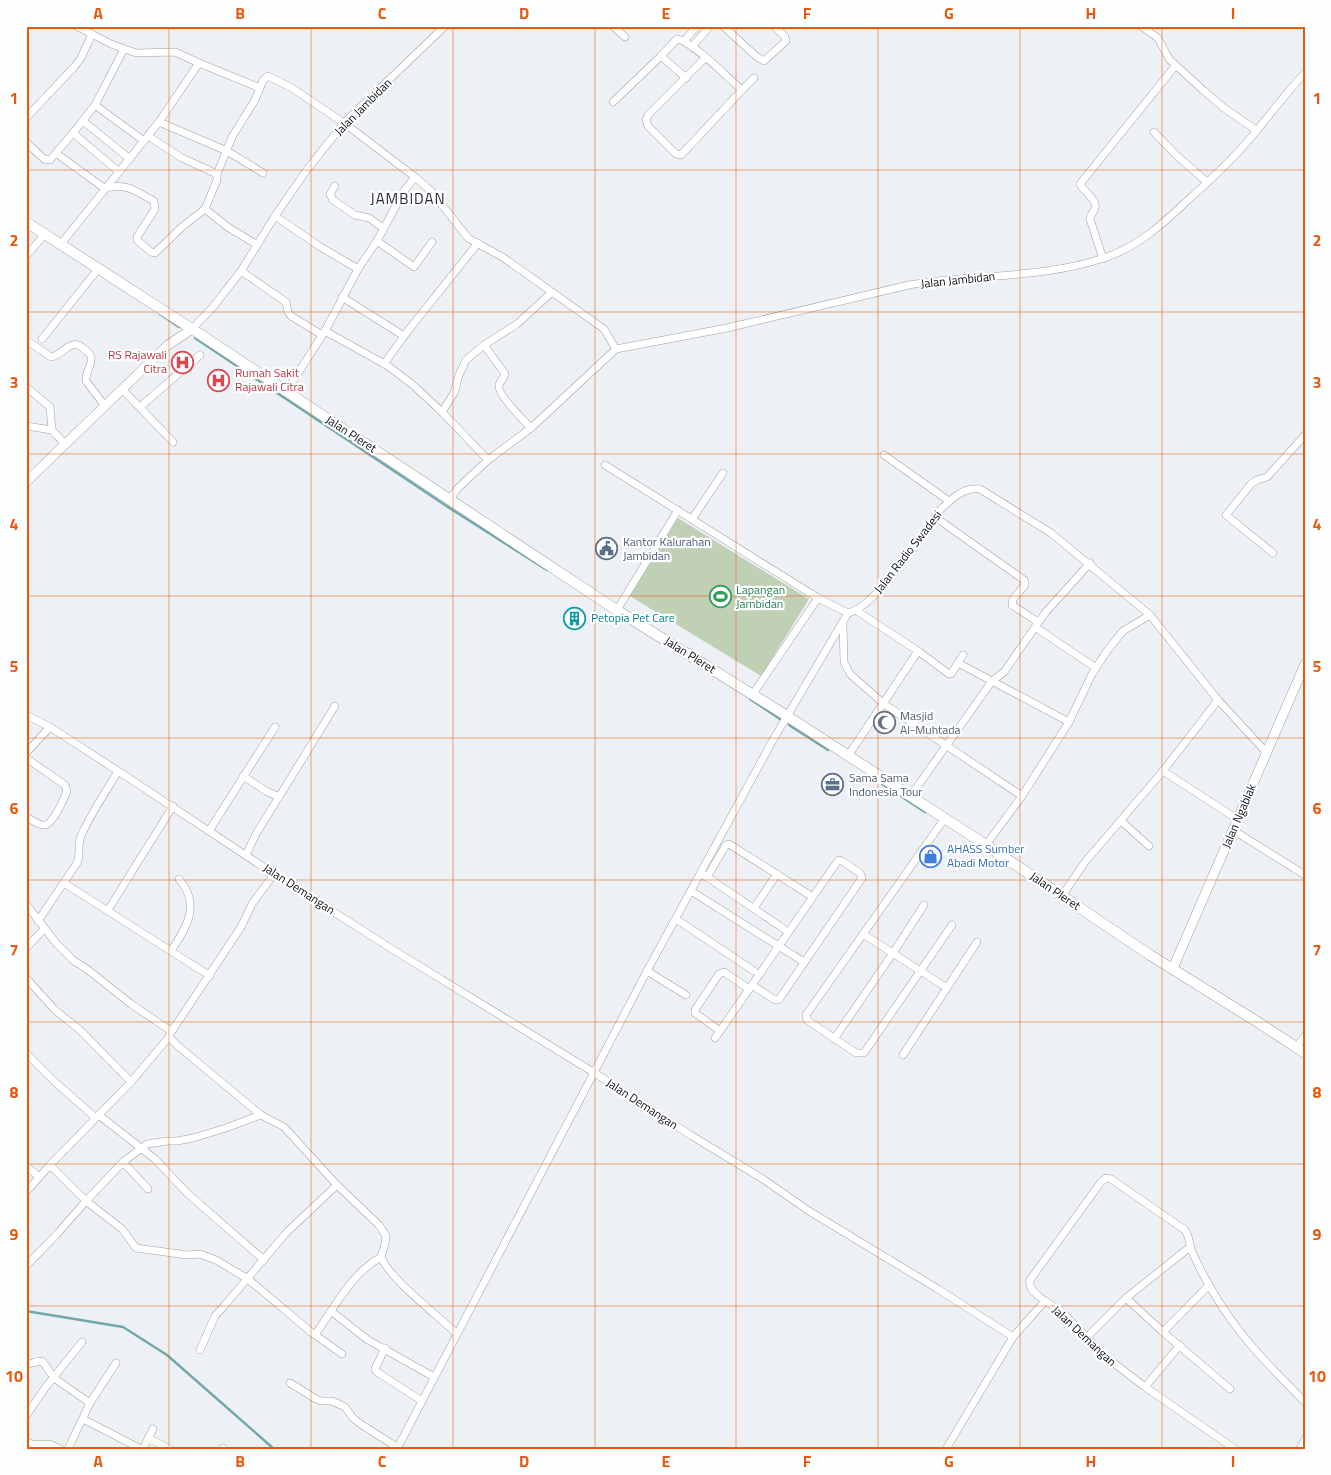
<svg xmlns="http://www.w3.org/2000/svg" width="1331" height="1475" viewBox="0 0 1331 1475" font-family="'Titillium Web',sans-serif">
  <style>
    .park { fill: #bfd0b4 }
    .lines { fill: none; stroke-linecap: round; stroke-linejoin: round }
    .stream { stroke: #70a9ac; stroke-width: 2.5 }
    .minor-casing { stroke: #9da0a4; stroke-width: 8 }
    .tertiary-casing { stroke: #9da0a4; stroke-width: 10 }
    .secondary-casing { stroke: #9da0a4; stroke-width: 11 }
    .minor { stroke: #fff; stroke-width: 7 }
    .tertiary { stroke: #fff; stroke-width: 9 }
    .secondary { stroke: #fff; stroke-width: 10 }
    .grid { fill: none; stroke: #e8590c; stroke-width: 1; stroke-opacity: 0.55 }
    .labels { text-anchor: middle; stroke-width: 4.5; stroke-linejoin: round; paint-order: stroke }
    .street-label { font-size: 12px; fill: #0f1012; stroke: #fdfeff }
    .health-label { font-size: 12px; fill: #be3a42; stroke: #fdfeff; text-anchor: end }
    .service-label { font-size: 12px; fill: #4e5e75; stroke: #fdfeff; text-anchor: start }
    .leisure-label { font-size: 12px; fill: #27864d; stroke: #fdfeff; text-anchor: start }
    .culture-label { font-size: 12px; fill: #0d838f; stroke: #fdfeff; text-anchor: start }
    .worship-label { font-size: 12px; fill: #5b616d; stroke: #fdfeff; text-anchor: start }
    .shop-label { font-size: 12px; fill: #366cbe; stroke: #fdfeff; text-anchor: start }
    .quarter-label { font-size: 15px; letter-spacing: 1px; fill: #2a2c30; stroke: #fdfeff }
    .neatline { fill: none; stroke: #e8590c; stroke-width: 2 }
    .grid-label { font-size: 16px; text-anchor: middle; font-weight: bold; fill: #e8590c }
  </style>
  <rect width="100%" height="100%" fill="#edf1f6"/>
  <path class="park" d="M678,518l131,81 -48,77 -131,-80z"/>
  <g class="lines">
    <g class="stream">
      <path d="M160,314l19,13"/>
      <path d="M195,338l256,171 96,61"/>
      <path d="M750,699l30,20"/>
      <path d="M789,725l39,25"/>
      <path d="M882,784l43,28"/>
      <path d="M26,1311l97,16 44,28 107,94"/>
    </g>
    <defs>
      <g id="minor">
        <path d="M76,26l35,18 25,9 39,-1 24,11"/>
        <path d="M613,26l12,11"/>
        <path d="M723,26l34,31 7,4 22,-20 -1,-4 -11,-11"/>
        <path d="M1141,26l17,12 11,21 35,32 20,17 32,22"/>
        <path d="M684,41l13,-15"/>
        <path d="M692,47l18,-21"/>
        <path d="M705,58l-57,57 -2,5 2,6 28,28 5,1 61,-65"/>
        <path d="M686,78l-25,-22 16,-17c15,2 51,39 65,51l12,-12"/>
        <path d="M613,102l48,-46"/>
        <path d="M95,105l49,36"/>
        <path d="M26,118l49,-52 6,-8 11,-24"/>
        <path d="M83,121l47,38"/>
        <path d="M159,122l68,29 36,22"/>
        <path d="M1154,132l22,23 31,27"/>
        <path d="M148,136l34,22 35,16"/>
        <path d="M26,142l18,17 6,1 23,-27"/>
        <path d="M57,154l47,34c24,-5 29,2 50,13l1,8 -18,28v3l14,12 4,1 28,-27 22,-17 12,-29v-6l15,-37 23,-37 5,-12"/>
        <path d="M118,171l-45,-38 22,-28 29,-56"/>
        <path d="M415,177l16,14 37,47 36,20 100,71 12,20"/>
        <path d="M335,186l-5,8 3,6 22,15 14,3 14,10"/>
        <path d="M205,209l24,19 27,16"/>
        <path d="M275,216l44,30 39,23"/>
        <path d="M377,241l37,26 18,-25"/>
        <path d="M61,244l98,-122 40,-59 61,25 3,-8 5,-4 24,12 52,35 71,54 -11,14 -27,50 -19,28 -33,62 -39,61"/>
        <path d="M26,256l19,-22"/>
        <path d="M1103,259l-13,-40c0,-5 4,-6 5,-11 3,-8 -12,-17 -15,-24l96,-119"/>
        <path d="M241,271l45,31 2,10 3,4 31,19"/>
        <path d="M342,297l62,39"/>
        <path d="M192,329l21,-22 28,-36 34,-55 31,-45 38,-48 101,-97"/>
        <path d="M325,331l63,35 25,19 29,27 46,48"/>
        <path d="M42,339l56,-70"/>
        <path d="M26,340l25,17c13,-2 19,-20 32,-9 3,2 7,5 8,9 2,7 -6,15 -5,24l19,25"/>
        <path d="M484,345l21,29c-1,5 -5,7 -6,11 -2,9 25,36 32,43"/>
        <path d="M616,349l111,-21 182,-43c64,-11 132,-6 195,-27 32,-10 59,-34 83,-57 18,-16 36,-33 52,-50 23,-25 42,-53 66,-78"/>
        <path d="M384,364l23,-32 71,-89"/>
        <path d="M26,387l24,20 2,23"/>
        <path d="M122,389l51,53"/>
        <path d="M140,407l60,-52"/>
        <path d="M442,412l12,-19 5,-18 7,-15 18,-15 33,-21 34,-31"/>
        <path d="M26,426l26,4 13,14"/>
        <path d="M884,455l65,46"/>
        <path d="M605,465l213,133 30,15c26,-4 76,-80 92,-103 11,-11 23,-23 40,-21l71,44 99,82 68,85 48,52"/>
        <path d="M450,499l7,-10 31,-29 43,-32 85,-79"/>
        <path d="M935,517l89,63 1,3v2l-12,14 -1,6 26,17"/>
        <path d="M692,519l31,-46"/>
        <path d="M1273,553l-47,-38 25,-31 6,-4 10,-3 38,-42"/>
        <path d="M617,610l61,-100"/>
        <path d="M857,611l61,40"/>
        <path d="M843,624l1,38 6,12 34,30 138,92"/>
        <path d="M1035,627l61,41"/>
        <path d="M958,663l5,-8"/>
        <path d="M753,694l65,-96"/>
        <path d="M26,715l24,12 68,44 156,103 121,77 198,121 99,64 71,43 46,32 129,78 75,48 32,-36 17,11 44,45 39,30 90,62"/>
        <path d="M26,753l24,-26"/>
        <path d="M848,756l70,-105 31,23h2l7,-11 111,59"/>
        <path d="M26,758l39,27 2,6c-3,8 -14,33 -22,34 -6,1 -14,-6 -19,-8"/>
        <path d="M1163,771l74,48"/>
        <path d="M243,776l23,15 13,6 56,-91"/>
        <path d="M910,797l82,-116 12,-9 41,-59 45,-50"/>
        <path d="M945,818l-139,197 1,5 49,33h8l88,-128"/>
        <path d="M1121,821l28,25"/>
        <path d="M1233,830l72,45"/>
        <path d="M209,831l66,-104"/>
        <path d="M986,845l36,-49 47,-74 23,-48 15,-23 16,-20 27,-16"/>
        <path d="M246,855l10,-21 23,-37"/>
        <path d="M704,875l80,54"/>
        <path d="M707,877l19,-32 3,-1 79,50"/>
        <path d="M64,883l146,93"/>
        <path d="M691,891l113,71"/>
        <path d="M1062,896l23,-34 78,-91 55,-71"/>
        <path d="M26,904l30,39 18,18 13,8 44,35 40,27"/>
        <path d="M754,908l23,-34"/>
        <path d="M108,910l65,-104"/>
        <path d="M676,919l78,52"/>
        <path d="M38,921l39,-58c4,-9 0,-18 4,-27 10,-23 25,-44 37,-65"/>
        <path d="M863,934l84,54"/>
        <path d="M26,948l18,-19"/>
        <path d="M171,951c16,-24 30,-46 8,-72"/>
        <path d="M647,971l39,24"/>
        <path d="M26,978l29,32 26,21 50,51"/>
        <path d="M720,1031l-25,-18v-3l24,-36 5,-2 25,17"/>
        <path d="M170,1034l71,-107 11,-23 22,-30"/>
        <path d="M715,1038l37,-53 23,15h3l2,-2 82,-120 -2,-5 -18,-12 -3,-1 -2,2 -85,123"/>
        <path d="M834,1039l59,-86 31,-48"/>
        <path d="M1296,1047l9,-11"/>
        <path d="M26,1053l30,30 40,35"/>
        <path d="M903,1055l74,-113"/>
        <path d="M261,1115l-35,13 -33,10 -16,3h-9l-21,3 -24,18 -37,39 36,28 14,19 51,7 13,-1 16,6 32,19 63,53 31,22"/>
        <path d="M100,1116l55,43 33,35 76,66"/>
        <path d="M123,1162l25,27"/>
        <path d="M26,1166l13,11"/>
        <path d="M26,1192l24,-27 81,-83 38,-45 9,9 83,69 23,12 53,58 42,40 7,11 -1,8 -4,13c9,22 56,58 75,76"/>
        <path d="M381,1257c-23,13 -36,33 -50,54l37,29 66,37"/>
        <path d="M26,1266l31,-32 29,-33 -36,-36"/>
        <path d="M1126,1298l37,34 67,57"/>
        <path d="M1045,1301c-7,-6 -17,-11 -15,-21l71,-98 5,-4 5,1 74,51c4,6 4,12 6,19 5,12 12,26 19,38 26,46 58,78 95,115"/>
        <path d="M1163,1332l46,-47"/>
        <path d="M315,1335l16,-24"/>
        <path d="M1087,1337l39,-39 64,-51"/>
        <path d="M385,1348l-10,21 2,3 45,29"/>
        <path d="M200,1350l15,-34 9,-10 63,-74 50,-47"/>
        <path d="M26,1364c7,1 11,-5 17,-2l11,16 36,25"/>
        <path d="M290,1383l26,16 5,2h11l13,6 8,11 9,7 35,22"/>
        <path d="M1145,1387l35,-42"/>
        <path d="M26,1416l19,-28 37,-46"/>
        <path d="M83,1419l58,30"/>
        <path d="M148,1438l22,11"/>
        <path d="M26,1441l5,3h18l11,5"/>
        <path d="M68,1449l22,-46 26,-40"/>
        <path d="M143,1449l10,-20"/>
        <path d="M222,1449l1,-1"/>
        <path d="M397,1449l250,-478 126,-231 75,-127"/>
        <path d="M946,1449l67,-112"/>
        <path d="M1300,1449l5,-10"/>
      </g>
      <g id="tertiary">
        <path d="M26,482l142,-137 24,-16"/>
        <path d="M1173,968l132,-304"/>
      </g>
      <path id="secondary" d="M26,222l166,107 423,280 172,107 199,129 164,110 106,66 49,32"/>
    </defs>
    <use href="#minor" class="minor-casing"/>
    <use href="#tertiary" class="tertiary-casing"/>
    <use href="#secondary" class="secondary-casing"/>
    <use href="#minor" class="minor"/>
    <use href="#tertiary" class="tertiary"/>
    <use href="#secondary" class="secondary"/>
  </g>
  <path class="grid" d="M169,26v1423M311,26v1423M453,26v1423M595,26v1423M736,26v1423M878,26v1423M1020,26v1423M1162,26v1423M26,170h1279M26,312h1279M26,454h1279M26,596h1279M26,738h1279M26,880h1279M26,1022h1279M26,1164h1279M26,1306h1279"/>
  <defs>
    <symbol id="hospital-ring" viewBox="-11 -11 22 22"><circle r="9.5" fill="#fdfeff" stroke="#e0444e" stroke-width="1.5"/><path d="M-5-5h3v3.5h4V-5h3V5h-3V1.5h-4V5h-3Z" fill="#e0444e"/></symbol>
    <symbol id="civic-ring" viewBox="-11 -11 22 22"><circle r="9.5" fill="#fdfeff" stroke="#5c6f8a" stroke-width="1.5"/><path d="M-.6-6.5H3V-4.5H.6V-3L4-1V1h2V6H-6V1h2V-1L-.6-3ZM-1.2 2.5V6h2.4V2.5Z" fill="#5c6f8a"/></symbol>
    <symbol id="stadium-ring" viewBox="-11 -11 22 22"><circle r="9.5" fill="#fdfeff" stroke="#2e9e5b" stroke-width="1.5"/><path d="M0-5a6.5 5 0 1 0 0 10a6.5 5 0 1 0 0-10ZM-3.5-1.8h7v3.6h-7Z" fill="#2e9e5b"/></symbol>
    <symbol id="building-ring" viewBox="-11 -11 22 22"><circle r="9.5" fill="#fdfeff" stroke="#0f9aa8" stroke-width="1.5"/><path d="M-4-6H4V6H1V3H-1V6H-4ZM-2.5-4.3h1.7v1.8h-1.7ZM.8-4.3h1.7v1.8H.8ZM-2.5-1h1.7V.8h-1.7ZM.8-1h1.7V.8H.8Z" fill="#0f9aa8"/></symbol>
    <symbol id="mosque-ring" viewBox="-11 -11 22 22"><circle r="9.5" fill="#fdfeff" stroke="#6b7280" stroke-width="1.5"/><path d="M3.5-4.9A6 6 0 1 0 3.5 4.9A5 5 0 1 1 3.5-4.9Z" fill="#6b7280"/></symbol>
    <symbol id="office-ring" viewBox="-11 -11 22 22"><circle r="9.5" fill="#fdfeff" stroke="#5c6f8a" stroke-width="1.5"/><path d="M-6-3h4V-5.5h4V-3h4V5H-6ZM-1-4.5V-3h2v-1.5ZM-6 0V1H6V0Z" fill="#5c6f8a"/></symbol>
    <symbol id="shop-ring" viewBox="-11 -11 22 22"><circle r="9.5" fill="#fdfeff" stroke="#3f7fe0" stroke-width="1.5"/><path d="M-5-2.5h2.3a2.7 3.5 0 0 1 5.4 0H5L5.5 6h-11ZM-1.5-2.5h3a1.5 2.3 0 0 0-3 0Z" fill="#3f7fe0"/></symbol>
  </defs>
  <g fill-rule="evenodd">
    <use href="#hospital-ring" x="170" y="350" width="25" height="25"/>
    <use href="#hospital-ring" x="206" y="368" width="25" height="25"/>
    <use href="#civic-ring" x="594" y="536" width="25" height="25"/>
    <use href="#stadium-ring" x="708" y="584" width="25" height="25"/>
    <use href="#building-ring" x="562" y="606" width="25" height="25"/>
    <use href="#mosque-ring" x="872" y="710" width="25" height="25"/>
    <use href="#office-ring" x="820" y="772" width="25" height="25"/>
    <use href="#shop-ring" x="918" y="844" width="25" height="25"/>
  </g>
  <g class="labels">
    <g class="street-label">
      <text transform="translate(363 107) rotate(-45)" y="4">Jalan Jambidan</text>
      <text transform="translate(958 280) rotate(-6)" y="4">Jalan Jambidan</text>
      <text transform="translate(351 434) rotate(33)" y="4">Jalan Pleret</text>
      <text transform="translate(908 552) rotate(-52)" y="4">Jalan Radio Swadesi</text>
      <text transform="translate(690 655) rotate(32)" y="4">Jalan Pleret</text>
      <text transform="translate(1239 816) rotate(-67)" y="4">Jalan Ngablak</text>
      <text transform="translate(299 889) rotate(33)" y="4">Jalan Demangan</text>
      <text transform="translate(1055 891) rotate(34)" y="4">Jalan Pleret</text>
      <text transform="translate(642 1104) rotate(33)" y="4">Jalan Demangan</text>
      <text transform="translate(1084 1336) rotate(43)" y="4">Jalan Demangan</text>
    </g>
    <g class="health-label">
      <text x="167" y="359">RS Rajawali<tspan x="167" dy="14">Citra</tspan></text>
      <text x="235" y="377" text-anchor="start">Rumah Sakit<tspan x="235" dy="14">Rajawali Citra</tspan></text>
    </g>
    <g class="service-label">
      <text x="623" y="546">Kantor Kalurahan<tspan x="623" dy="14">Jambidan</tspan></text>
      <text x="849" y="782">Sama Sama<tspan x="849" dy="14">Indonesia Tour</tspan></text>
    </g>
    <g class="leisure-label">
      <text x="736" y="594">Lapangan<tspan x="736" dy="14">Jambidan</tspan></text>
    </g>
    <g class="culture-label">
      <text x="591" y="622">Petopia Pet Care</text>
    </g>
    <g class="worship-label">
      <text x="900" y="720">Masjid<tspan x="900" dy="14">Al-Muhtada</tspan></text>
    </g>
    <g class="shop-label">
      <text x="947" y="853">AHASS Sumber<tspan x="947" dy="14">Abadi Motor</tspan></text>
    </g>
    <g class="quarter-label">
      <text x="408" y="204">JAMBIDAN</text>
    </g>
  </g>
  <rect width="1331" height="1475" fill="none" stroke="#fdfeff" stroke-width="55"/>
  <rect x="28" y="28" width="1276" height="1420" class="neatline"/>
  <g class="grid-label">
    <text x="98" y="19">A</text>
    <text x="240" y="19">B</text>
    <text x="382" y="19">C</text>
    <text x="524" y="19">D</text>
    <text x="666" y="19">E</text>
    <text x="807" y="19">F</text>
    <text x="949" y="19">G</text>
    <text x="1091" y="19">H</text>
    <text x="1233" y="19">I</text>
    <text x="14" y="104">1</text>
    <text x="1317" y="104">1</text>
    <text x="14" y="246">2</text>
    <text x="1317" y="246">2</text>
    <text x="14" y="388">3</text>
    <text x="1317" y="388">3</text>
    <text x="14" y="530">4</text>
    <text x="1317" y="530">4</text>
    <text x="14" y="672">5</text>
    <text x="1317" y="672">5</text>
    <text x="14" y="814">6</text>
    <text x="1317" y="814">6</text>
    <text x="14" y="956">7</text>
    <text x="1317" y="956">7</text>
    <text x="14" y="1098">8</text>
    <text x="1317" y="1098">8</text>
    <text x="14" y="1240">9</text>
    <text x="1317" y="1240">9</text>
    <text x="14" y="1382">10</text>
    <text x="1317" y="1382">10</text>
    <text x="98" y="1467">A</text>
    <text x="240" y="1467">B</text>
    <text x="382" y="1467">C</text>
    <text x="524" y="1467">D</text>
    <text x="666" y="1467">E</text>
    <text x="807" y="1467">F</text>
    <text x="949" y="1467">G</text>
    <text x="1091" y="1467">H</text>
    <text x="1233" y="1467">I</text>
  </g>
</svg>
